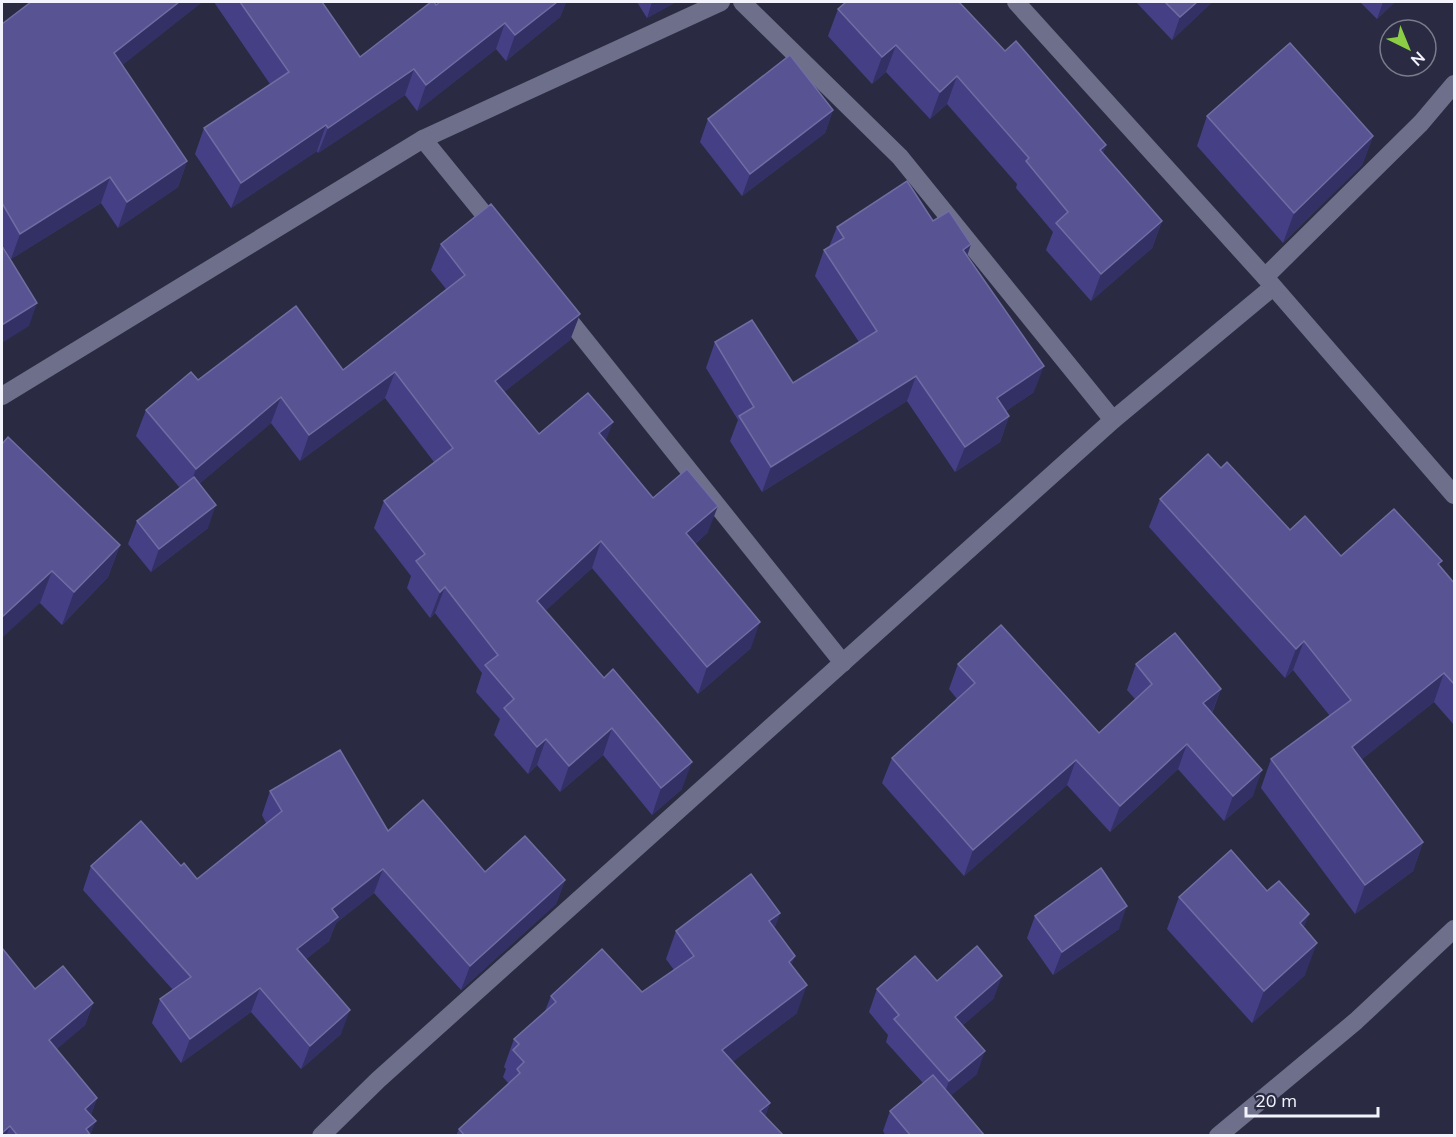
<svg xmlns="http://www.w3.org/2000/svg" width="1456" height="1137" viewBox="0 0 1456 1137" font-family="Mulish,sans-serif">
  <style>
    .lines { fill: none; stroke-linecap: round; stroke-linejoin: round }
    .minor { stroke: #6e708b; stroke-width: 18 }
    .wall { fill: #454086 }
    .shaded-wall { fill: #323065 }
    .building { fill: #585493; stroke: #706da3; stroke-width: 1.5 }
  </style>
  <rect width="100%" height="100%" fill="#2a2b42"/>
  <g class="lines">
    <g class="minor">
      <path d="M742,2l158,155 213,263"/>
      <path d="M1016,2l249,275 189,218"/>
      <path d="M423,139l74,91"/>
      <path d="M1265,277l156,-154 33,-39"/>
      <path d="M561,310l282,353"/>
      <path d="M2,396l421,-257 298,-137"/>
      <path d="M321,1136l57,-56 735,-660 160,-133"/>
      <path d="M1218,1136l138,-115 98,-92"/>
    </g>
  </g>
  <g class="wall">
    <path d="M31,2h171l-80,63 65,96 -9,26 -60,41 -17,-25 -90,56 -9,-15v-220z"/>
    <path d="M214,2h108l38,55 80,-55h126l-6,15 -54,44 -10,-12 -79,62 -12,-16 -87,58 -1,-2 -86,57 -36,-54 9,-26 66,-44 -54,-79z"/>
    <path d="M637,2h39l-29,16z"/>
    <path d="M1136,2h75v1l-39,37z"/>
    <path d="M1360,2h35l-18,17z"/>
    <path d="M838,9l167,42 101,94 -3,8 59,68 -10,27 -61,53 -45,-51 7,-18 -37,-44 1,-4 -70,-80 -17,15 -44,-47 -14,12 -44,-48z"/>
    <path d="M833,110l-8,23 -83,63 -42,-54 8,-23z"/>
    <path d="M1207,116l166,20 -11,29 -79,78 -86,-97z"/>
    <path d="M933,221l38,23 -4,12 67,136 -28,19 3,5 -9,26 -45,30 -48,-71 -145,91 -32,-51 8,-21 -32,-52 9,-26 78,41 66,-41 -44,-66 9,-26 5,-3 8,-20z"/>
    <path d="M441,244l139,70 -10,26 -66,52 35,42 67,7 47,57 55,34 -13,12 56,104 -53,46 -106,-126 -47,43 137,178 -30,26 -49,-60 -43,37 -23,-27 -9,9 -34,-39 6,-16 -24,-27 6,-19 -47,-60 -5,5 -23,-30 4,-12 -37,-48 10,-27 50,-39 -49,-64 -85,63 -29,-38 -72,61 9,44 -57,44 -23,-28 9,-23 43,-33 -44,-52 10,-26 52,-30 145,-10 103,-81 -15,-19z"/>
    <path d="M2,444l118,101 -12,32 -46,48 -22,-22z"/>
    <path d="M1221,468l69,62 51,26 99,10 15,18v142l-21,-24 -72,57 61,83 -10,29 -58,43 -94,-126 10,-29 59,-43 -37,-46 -8,8 -136,-151 11,-28z"/>
    <path d="M958,664l141,69 36,-34 -8,-9 9,-26 85,25 -9,24 41,83 -29,25 -46,-52 -68,63 -43,-47 -103,91 -82,-93 10,-25 65,-59 -8,-10z"/>
    <path d="M270,791l118,40 97,41 80,8 -9,24 -95,86 -87,-97 -38,30 -7,18 -23,18 35,75 -40,35 -50,-57 -70,51 -29,-40 8,-24 13,-9 -90,-100 8,-24h90l16,13 69,-56 -4,-8z"/>
    <path d="M1267,891l37,37 1,47 -53,48 -85,-94 12,-32z"/>
    <path d="M780,913l-6,16 18,37 5,47 -65,49 38,41 -5,13 19,20h-328l3,-7 50,-45 -6,-7 3,-8 -2,-2 10,-28 31,-28 6,-15 91,-4 32,-22 -8,-11 10,-28z"/>
    <path d="M1035,916l84,13 -66,46 -26,-37z"/>
    <path d="M937,981l57,17 -31,27 14,49 -26,21 34,41h-99l-3,-5 7,-20 33,-28 -37,-41 2,-7 -19,-23 8,-23z"/>
    <path d="M35,989l58,14 -8,22 -29,24 41,49 -6,17v21h-89z"/>
  </g>
  <g class="shaded-wall">
    <path d="M179,2h23l-97,77 9,-26z"/>
    <path d="M557,2h9l-6,15 -54,44 9,-26z"/>
    <path d="M652,2h24l-29,16z"/>
    <path d="M1197,2h14v1l-39,37 8,-23z"/>
    <path d="M1383,2h12l-18,17z"/>
    <path d="M505,23l-9,26 -79,62 9,-26z"/>
    <path d="M896,45l-10,27 -14,12 10,-27z"/>
    <path d="M414,69l-9,26 -87,58 10,-25z"/>
    <path d="M957,76l-10,28 -17,15 10,-27z"/>
    <path d="M833,110l-8,23 -83,63 8,-22z"/>
    <path d="M326,125l-9,26 -86,57 10,-25z"/>
    <path d="M1373,136l-11,29 -79,78 11,-30z"/>
    <path d="M1106,145l-10,27 4,-22z"/>
    <path d="M187,161l-9,26 -60,41 9,-26z"/>
    <path d="M110,177l-9,26 -90,56 9,-25z"/>
    <path d="M1162,221l-10,27 -61,53 10,-27z"/>
    <path d="M971,244l-9,26 1,-20z"/>
    <path d="M37,303l-8,23 -27,17v-18z"/>
    <path d="M580,314l-10,26 -85,67 10,-26z"/>
    <path d="M1044,366l-10,26 -46,31 9,-25z"/>
    <path d="M395,372l-10,26 -85,63 9,-26z"/>
    <path d="M916,376l-9,25 -145,91 9,-25z"/>
    <path d="M281,397l-10,26 -85,72 10,-26z"/>
    <path d="M1009,416l-9,26 -45,30 10,-25z"/>
    <path d="M613,422l-10,26 -4,-15z"/>
    <path d="M216,505l-8,23 -57,44 8,-23z"/>
    <path d="M718,506l-10,26 -32,28 10,-27z"/>
    <path d="M601,541l-9,27 -65,60 10,-27z"/>
    <path d="M120,545l-12,32 -46,48 12,-33z"/>
    <path d="M52,571l-12,32 -38,35v-21z"/>
    <path d="M445,587l-10,26 -5,5 10,-26z"/>
    <path d="M760,622l-9,26 -53,46 9,-27z"/>
    <path d="M1304,641l-11,29 -8,8 11,-29z"/>
    <path d="M1444,673l-10,29 -92,73 10,-28z"/>
    <path d="M1221,689l-10,25 -8,-11z"/>
    <path d="M612,728l-9,27 -43,37 9,-26z"/>
    <path d="M546,739l-9,26 -9,9 9,-27z"/>
    <path d="M1187,744l-9,25 -68,63 10,-26z"/>
    <path d="M1076,760l-9,25 -103,91 9,-26z"/>
    <path d="M692,762l-10,27 -30,26 9,-27z"/>
    <path d="M1262,770l-9,26 -29,25 9,-25z"/>
    <path d="M1423,842l-10,29 -58,43 10,-29z"/>
    <path d="M383,869l-9,24 -38,30 -7,18 -41,32 9,-24 35,-40z"/>
    <path d="M565,880l-9,24 -95,86 9,-24z"/>
    <path d="M1127,906l-8,23 -66,46 9,-23z"/>
    <path d="M780,913l-10,27 -1,-19z"/>
    <path d="M1309,914l-12,32 3,-23z"/>
    <path d="M1317,943l-12,32 -53,48 12,-32z"/>
    <path d="M795,956l-10,28 4,-22z"/>
    <path d="M1002,976l-8,22 -47,41 8,-22z"/>
    <path d="M807,985l-10,28 -86,65 11,-28z"/>
    <path d="M260,988l-9,24 -70,51 9,-24z"/>
    <path d="M93,1003l-8,22 -44,38 8,-23z"/>
    <path d="M350,1010l-9,24 -40,35 9,-23z"/>
    <path d="M985,1051l-8,23 -36,30 8,-23z"/>
    <path d="M97,1098l-8,23 -4,-12z"/>
    <path d="M770,1103l-11,28 1,-20z"/>
    <path d="M96,1121l-6,15 -4,-7z"/>
    <path d="M10,1126l-4,10h-4v-3z"/>
  </g>
  <g class="building">
    <path d="M31,2h148l-65,51 73,108 -60,41 -17,-25 -90,57 -18,-31v-179z"/>
    <path d="M240,2h82l38,55 71,-55h3l2,3 4,-3h117l-42,33 -10,-12 -79,62 -12,-16 -86,59 -2,-3 -85,58 -37,-55 85,-56z"/>
    <path d="M846,2h113l46,49 11,-10 90,104 -6,5 62,71 -61,53 -45,-51 12,-11 -42,-51 3,-3 -72,-82 -17,16 -44,-47 -14,12 -44,-48z"/>
    <path d="M1165,2h32l-17,15z"/>
    <path d="M1290,43l83,93 -79,77 -87,-97z"/>
    <path d="M790,55l43,55 -83,64 -42,-55z"/>
    <path d="M907,181l26,40 16,-10 22,33 -8,6 81,116 -47,32 12,18 -44,31 -49,-71 -145,91 -32,-51 15,-9 -39,-65 37,-22 41,63 84,-52 -53,-81 20,-12 -7,-11z"/>
    <path d="M491,204l89,110 -85,67 44,53 49,-41 25,29 -14,11 54,65 34,-29 31,37 -32,27 74,89 -53,45 -106,-126 -64,60 67,77 9,-9 79,93 -31,26 -49,-60 -43,38 -23,-27 -9,8 -33,-39 10,-9 -29,-34 13,-10 -53,-68 -5,5 -24,-31 9,-7 -41,-53 69,-53 -58,-76 -86,63 -28,-38 -85,72 -50,-59 45,-38 7,8 98,-74 47,64 122,-95 -24,-31z"/>
    <path d="M2,246l35,57 -35,22z"/>
    <path d="M8,437l112,108 -46,47 -22,-21 -50,46v-173z"/>
    <path d="M1208,454l13,14 6,-6 63,68 15,-14 36,40 53,-47 48,52 -4,3 17,20v101l-11,-12 -92,74 71,95 -58,43 -94,-126 80,-59 -47,-59 -8,8 -136,-150z"/>
    <path d="M194,477l22,28 -57,44 -22,-28z"/>
    <path d="M1001,625l98,108 53,-49 -16,-20 39,-31 46,56 -18,14 59,67 -29,26 -46,-52 -67,62 -44,-46 -103,90 -81,-92 83,-75 -17,-19z"/>
    <path d="M340,750l48,81 35,-31 62,72 40,-36 40,44 -95,86 -87,-97 -51,40 6,8 -41,32 53,61 -40,36 -50,-58 -70,51 -30,-40 31,-22 -100,-111 50,-45 40,45 3,-3 13,16 85,-68 -12,-20z"/>
    <path d="M1231,850l36,41 12,-10 30,33 -9,9 17,20 -53,48 -85,-94z"/>
    <path d="M1101,868l26,38 -65,46 -27,-36z"/>
    <path d="M751,874l29,39 -11,8 26,35 -6,6 18,23 -85,65 48,53 -10,8 24,25h-319l-6,-7 61,-56 -3,-4 7,-7 -11,-12 6,-6 -5,-5 42,-37 -5,-6 51,-47 40,43 52,-36 -18,-25z"/>
    <path d="M977,946l25,30 -47,41 30,34 -36,30 -55,-62 5,-4 -22,-26 38,-33 22,25z"/>
    <path d="M2,948l33,41 28,-23 30,37 -44,37 48,58 -12,11 11,12 -10,8 5,7h-73l-8,-10 -8,7z"/>
    <path d="M933,1075l52,61h-74l-21,-25z"/>
  </g>
  <rect width="1456" height="1137" fill="none" stroke="#f2f3fc" stroke-width="6"/>
  <g transform="translate(1408 48) rotate(137)"><circle r="28" fill="#2a2b42" stroke="#7a7b8c" stroke-width="1.5"/>
  <path d="M0-4.5L10 22L0 15L-10 22Z" fill="#8bce46"/>
  <text y="-9" font-size="16" font-weight="bold" text-anchor="middle" fill="#f2f3fc">N</text>
  </g>
  <path d="M1246 1107v9h132v-9" fill="none" stroke="#f2f3fc" stroke-width="3"/>
  <text x="1255" y="1107" font-size="18" fill="#f2f3fc" stroke="#2a2b42" stroke-width="4.5" paint-order="stroke">20 m</text>
</svg>
